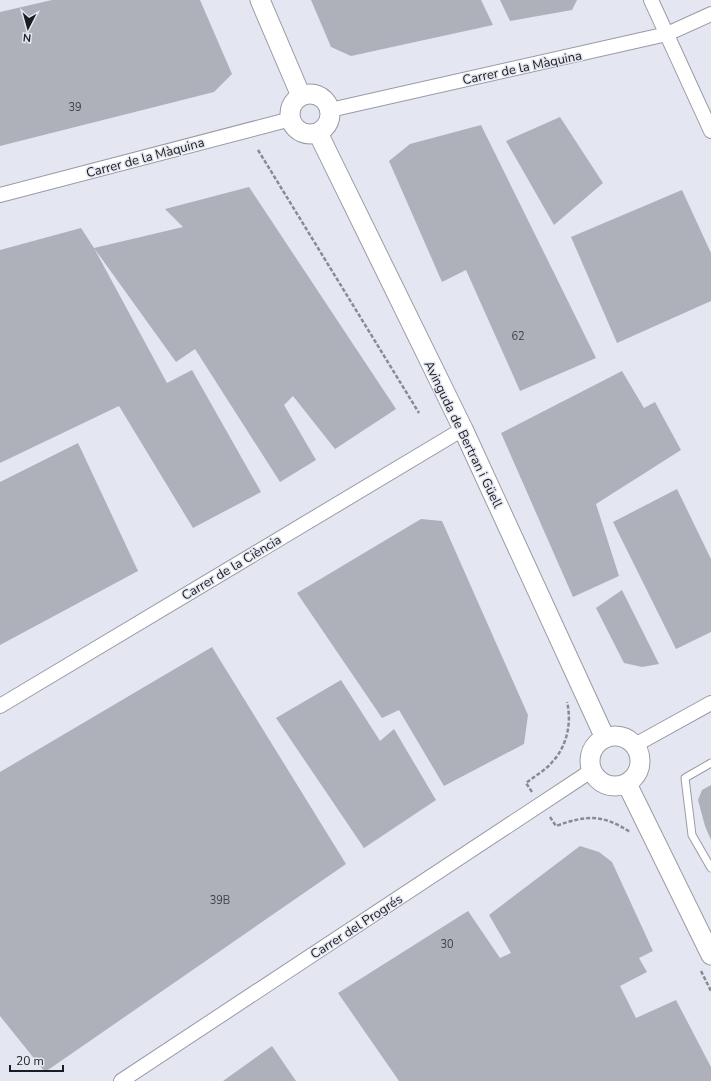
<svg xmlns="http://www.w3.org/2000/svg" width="711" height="1081" viewBox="0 0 711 1081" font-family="'Nunito Sans',sans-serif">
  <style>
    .building { fill: #aeb0ba }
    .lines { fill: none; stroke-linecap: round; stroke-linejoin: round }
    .lane-casing { stroke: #999ba4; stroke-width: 9 }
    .street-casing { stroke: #999ba4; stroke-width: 16 }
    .secondary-casing { stroke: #999ba4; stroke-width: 21 }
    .path { stroke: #898b92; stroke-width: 2.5; stroke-dasharray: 4 2; stroke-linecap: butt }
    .lane { stroke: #fff; stroke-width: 7 }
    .street { stroke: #fff; stroke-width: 14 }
    .secondary { stroke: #fff; stroke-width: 19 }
    .labels { text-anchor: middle; stroke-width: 3; stroke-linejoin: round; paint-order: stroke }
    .number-label { font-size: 11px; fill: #404247 }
    .street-label { font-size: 13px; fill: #1c1d21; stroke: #e4e7f1 }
  </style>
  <rect width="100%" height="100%" fill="#e4e7f1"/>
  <g class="building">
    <path d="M52,0h148l32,74 -18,18 -214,54v-134z"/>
    <path d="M311,0h170l12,25 -142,31 -20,-9z"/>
    <path d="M500,0h77l-5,10 -62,11z"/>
    <path d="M560,117l43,66 -49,42 -48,-84z"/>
    <path d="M481,125l115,233 -76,33 -54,-121 -24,12 -53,-121 21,-17z"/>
    <path d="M249,187l147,222 -61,40 -42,-53 -9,9 32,55 -36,22 -85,-133 -19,13 -82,-114 73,135 25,-13 69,122 -68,36 -74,-122 -119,57v-213l81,-22 13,20 89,-21 -18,-18z"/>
    <path d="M682,190l29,63v48l-94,42 -46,-106z"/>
    <path d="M622,371l22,37 11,-6 26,48 -85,54 23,72 -46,21 -72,-164z"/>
    <path d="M78,443l60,128 -138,74v-163z"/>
    <path d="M677,489l34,70v73l-35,17 -63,-127z"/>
    <path d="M421,519l21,2 86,194 -4,29 -80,42 -45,-76 -17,8 -85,-125z"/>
    <path d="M622,590l37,74 -17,3 -18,-4 -28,-55z"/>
    <path d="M212,647l134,217 -301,208 -45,-56v-244z"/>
    <path d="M341,680l39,61 14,-12 42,71 -72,48 -88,-130z"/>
    <path d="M711,785v55l-6,-14 -7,-26 4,-10z"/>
    <path d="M580,846l19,6 13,10 41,89 -14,7 8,14 -27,14 16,32 40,-18 35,67v14h-312l-61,-88 130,-82 32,47 11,-5 -22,-38z"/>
    <path d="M272,1046l24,35h-73z"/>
  </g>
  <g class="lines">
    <defs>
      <path id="lane" d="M711,763l-26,15 7,57 19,33"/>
      <g id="street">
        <path d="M651,0l60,131"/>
        <path d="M330,110l337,-76 44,-20"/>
        <path d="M0,195l291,-76"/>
        <path d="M0,706l463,-277"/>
        <path d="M635,745l76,-42"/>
        <path d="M121,1081l470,-310"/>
      </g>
      <g id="secondary">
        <path d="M260,0l41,96"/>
        <circle cx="310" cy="114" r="20"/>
        <path d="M318,133l145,296 142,309"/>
        <circle cx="615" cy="761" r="25"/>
        <path d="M627,784l84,171"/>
      </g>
    </defs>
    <use href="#lane" class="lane-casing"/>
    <use href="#street" class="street-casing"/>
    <use href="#secondary" class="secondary-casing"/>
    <g class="path">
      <path d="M258,150l161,263"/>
      <path d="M532,792l-6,-9c9,-7 20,-13 27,-22 14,-15 19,-39 14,-59"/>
      <path d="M550,817l6,9c30,-11 47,-12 74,6"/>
      <path d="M701,971l10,20"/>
    </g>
    <use href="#lane" class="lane"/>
    <use href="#street" class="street"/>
    <use href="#secondary" class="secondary"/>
  </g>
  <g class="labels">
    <g class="number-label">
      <text x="75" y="111">39</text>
      <text x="518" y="340">62</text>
      <text x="220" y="904">39B</text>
      <text x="447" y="948">30</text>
    </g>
    <g class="street-label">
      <text transform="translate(522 67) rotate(-12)" y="5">Carrer de la Màquina</text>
      <text transform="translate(145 157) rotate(-15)" y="5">Carrer de la Màquina</text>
      <text transform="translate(464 434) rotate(64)" y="5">Avinguda de Bertran i Güell</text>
      <text transform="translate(231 567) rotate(-31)" y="5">Carrer de la Ciència</text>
      <text transform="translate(356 926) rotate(-33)" y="5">Carrer del Progrés</text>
    </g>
  </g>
  <g transform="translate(28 28) rotate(186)" stroke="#e4e7f1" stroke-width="3" paint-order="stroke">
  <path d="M0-3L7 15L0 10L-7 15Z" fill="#1c1d21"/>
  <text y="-6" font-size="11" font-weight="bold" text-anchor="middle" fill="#1c1d21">N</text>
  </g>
  <path d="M10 1065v6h53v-6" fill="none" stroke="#1c1d21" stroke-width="2"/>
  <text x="16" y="1065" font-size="12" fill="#1c1d21" stroke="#e4e7f1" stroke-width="3" paint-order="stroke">20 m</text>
</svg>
